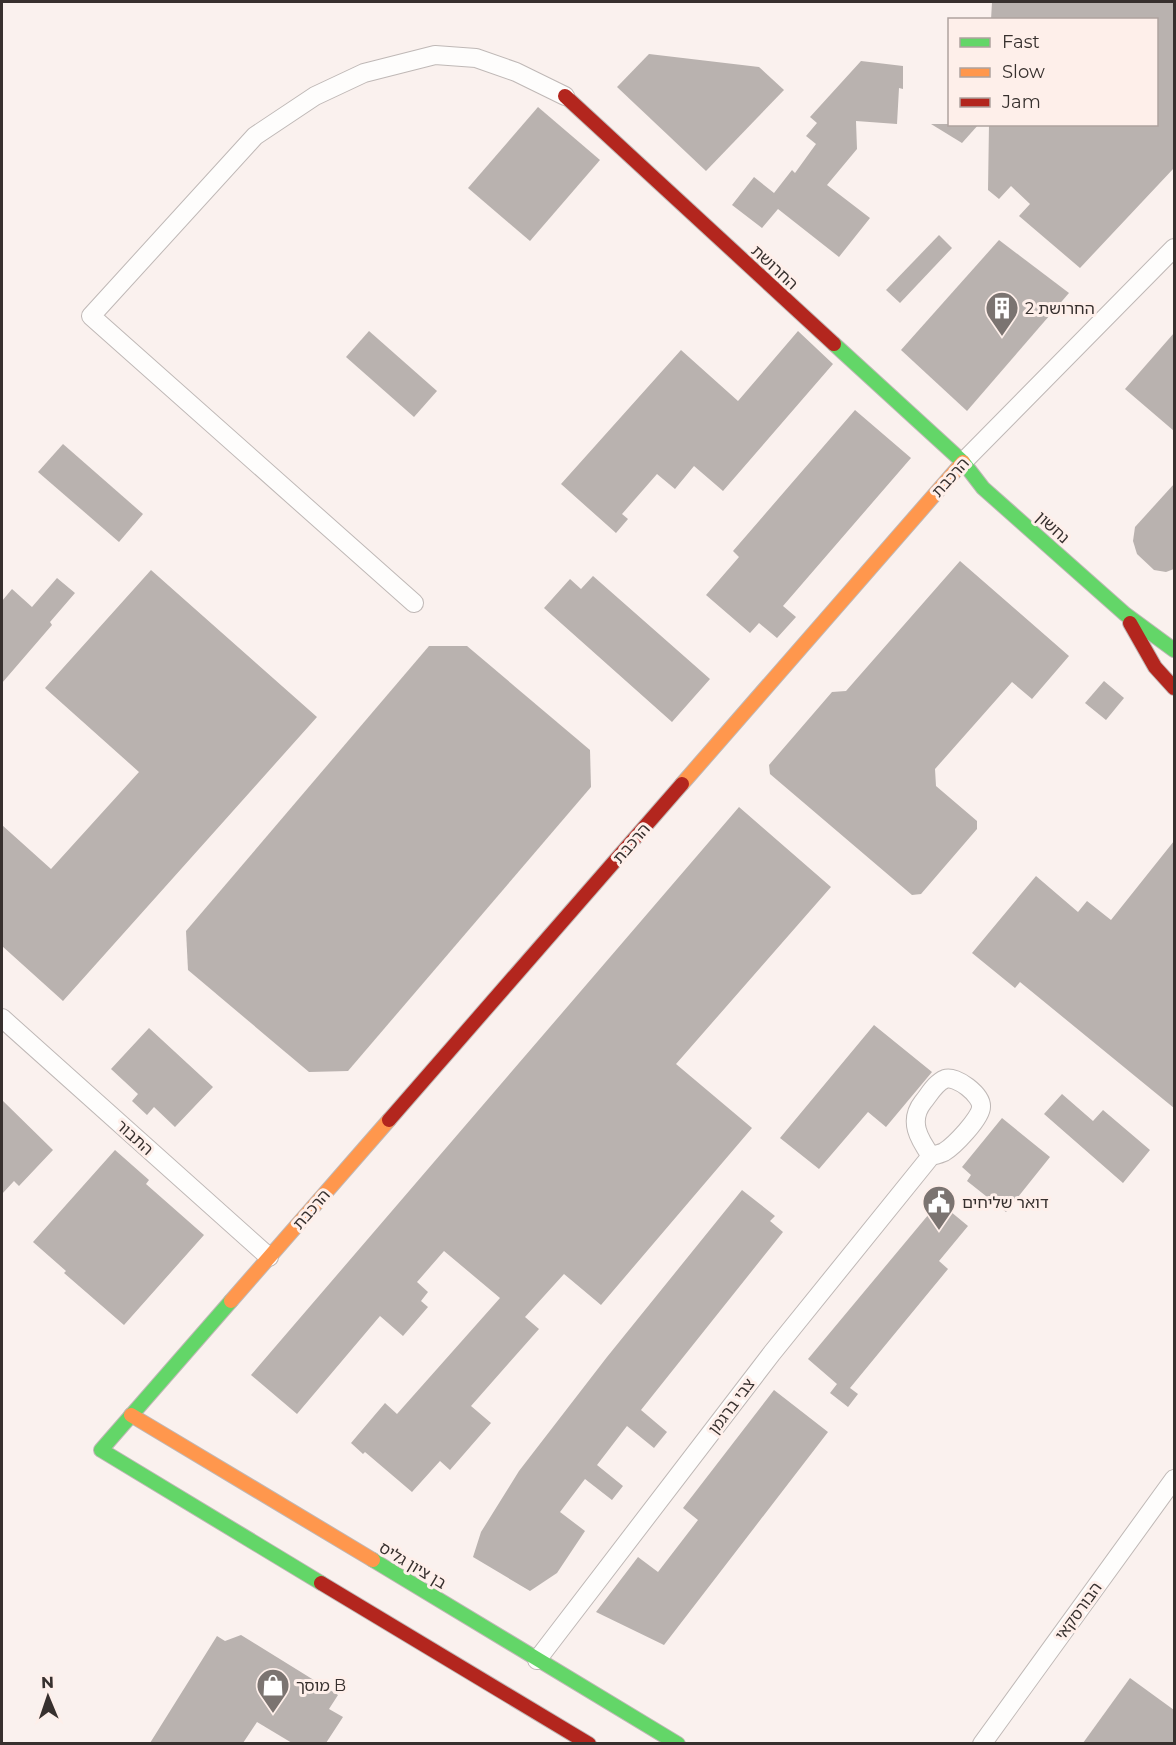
<svg xmlns="http://www.w3.org/2000/svg" width="1176" height="1745" viewBox="0 0 1176 1745" font-family="Montserrat,'Noto Sans Hebrew',sans-serif">
  <style>
    .building { fill: #b9b2af }
    .lines { fill: none; stroke-linecap: round; stroke-linejoin: round }
    .street-casing { stroke: #bfb8b6; stroke-width: 20 }
    .fast-casing { stroke: #bfb8b6; stroke-width: 16 }
    .slow-casing { stroke: #bfb8b6; stroke-width: 16 }
    .jam-casing { stroke: #bfb8b6; stroke-width: 16 }
    .street { stroke: #fefdfc; stroke-width: 18 }
    .fast { stroke: #63d668; stroke-width: 14 }
    .slow { stroke: #ff974d; stroke-width: 14 }
    .jam { stroke: #b3261e; stroke-width: 14 }
    .labels { text-anchor: middle; stroke-width: 6; stroke-linejoin: round; paint-order: stroke }
    .street-label { font-size: 16px; fill: #37302e; stroke: #feefea }
    .poi-label { font-size: 16px; fill: #37302e; stroke: #feefea; text-anchor: start }
  </style>
  <rect width="100%" height="100%" fill="#faf1ee"/>
  <g class="building">
    <path d="M992,2h182v166l-94,100 -61,-52 11,-12 -19,-18 -12,13 -11,-9 1,-66h167v-104h-165z"/>
    <path d="M649,54l110,13 25,23 -78,81 -89,-84z"/>
    <path d="M861,61l42,5v23l-4,-1 -2,36 -41,-3 1,28 -30,36 43,33 -31,39 -61,-48 -16,19 -30,-23 22,-28 20,16 18,-23 3,3 21,-29 -10,-8 11,-13 -7,-6z"/>
    <path d="M538,107l62,53 -70,81 -62,-53z"/>
    <path d="M931,124h48l-17,19z"/>
    <path d="M939,235l13,13 -52,55 -14,-13z"/>
    <path d="M999,240l70,53 -102,118 -66,-61z"/>
    <path d="M369,331l68,60 -23,26 -68,-60z"/>
    <path d="M798,331l35,33 -110,127 -29,-25 -19,23 -18,-15 -35,40 6,5 -12,14 -55,-49 120,-134 57,51z"/>
    <path d="M1174,333v98l-49,-42z"/>
    <path d="M855,410l56,48 -128,148 13,11 -19,21 -18,-15 -9,10 -44,-38 33,-38 -6,-6z"/>
    <path d="M63,444l80,70 -24,28 -81,-70z"/>
    <path d="M1174,484v85l-8,3 -12,-2 -17,-16 -4,-13 2,-14z"/>
    <path d="M960,561l109,95 -37,43 -20,-17 -77,87 1,17 41,35v8l-56,65 -9,1 -142,-121 -1,-9 63,-73 14,-1z"/>
    <path d="M151,570l166,147 -254,284 -61,-55v-121l49,44 88,-97 -94,-84z"/>
    <path d="M593,576l117,103 -38,43 -128,-114 26,-29 11,10z"/>
    <path d="M57,578l18,15 -25,29 2,3 -50,58v-82l10,-12 20,18z"/>
    <path d="M429,646h38l123,104 1,37 -243,284 -39,1 -121,-102 -2,-39z"/>
    <path d="M1104,681l20,17 -18,22 -21,-17z"/>
    <path d="M739,807l92,80 -155,177 76,64 -151,177 -37,-31 -39,43 14,12 -68,77 20,17 -41,47 -10,-9 -28,31 -47,-40 -2,2 -12,-11 34,-40 12,11 103,-116 -56,-47 -27,31 11,10 -7,9 7,6 -25,29 -23,-20 -83,98 -46,-39z"/>
    <path d="M1174,841v267l-154,-126 -5,6 -43,-35 64,-77 42,36 9,-11 24,19z"/>
    <path d="M874,1025l58,47 -46,55 -18,-15 -49,57 -39,-31z"/>
    <path d="M149,1028l64,59 -38,40 -21,-20 -7,8 -15,-14 6,-7 -27,-25z"/>
    <path d="M1062,1094l31,27 10,-11 47,40 -27,33 -79,-69z"/>
    <path d="M2,1100l51,50 -34,36 -5,-5 -12,13z"/>
    <path d="M1002,1118l48,39 -44,55 -39,-31 4,-6 -9,-8z"/>
    <path d="M115,1150l34,30 -3,4 58,51 -80,90 -60,-52 2,-2 -33,-29z"/>
    <path d="M742,1190l33,26 -5,5 13,11 -142,178 26,22 -13,16 -27,-22 -30,39 26,21 -11,14 -27,-21 -25,33 25,19 -28,42 -27,18 -57,-34 8,-25 38,-61 88,-114z"/>
    <path d="M939,1202l29,24 -29,35 9,8 -98,119 8,6 -10,13 -18,-14 7,-9 -29,-25z"/>
    <path d="M774,1390l54,42 -164,213 -68,-33 42,-55 20,15 40,-52 -15,-12z"/>
    <path d="M241,1635l97,60 -9,14 14,8 -17,26h-34l-35,-21 -14,21h-93l67,-107 8,5z"/>
    <path d="M1130,1678l44,32v33h-91z"/>
  </g>
  <g class="lines">
    <defs>
      <g id="street">
        <path d="M963,462l211,-214"/>
        <path d="M414,603l-323,-287 164,-180 60,-40 49,-23 71,-18 41,3 40,14 49,24"/>
        <path d="M2,1018l267,239"/>
        <path d="M537,1660l235,-307 159,-197c4,-1 9,-2 13,-4 10,-6 37,-34 37,-45 1,-12 -25,-32 -36,-28 -10,4 -16,16 -22,23 -15,19 -4,37 8,54"/>
        <path d="M982,1744l192,-265"/>
      </g>
      <g id="fast">
        <path d="M834,344l129,118 20,26 142,126 49,36"/>
        <path d="M231,1301l-130,149 220,133"/>
        <path d="M373,1560l305,184"/>
      </g>
      <g id="slow">
        <path d="M682,784l281,-322"/>
        <path d="M231,1301l158,-181"/>
        <path d="M131,1415l242,145"/>
      </g>
      <g id="jam">
        <path d="M565,96l269,248"/>
        <path d="M1130,623l25,44 19,21"/>
        <path d="M389,1120l293,-336"/>
        <path d="M321,1583l268,161"/>
      </g>
    </defs>
    <use href="#street" class="street-casing"/>
    <use href="#fast" class="fast-casing"/>
    <use href="#slow" class="slow-casing"/>
    <use href="#jam" class="jam-casing"/>
    <use href="#street" class="street"/>
    <use href="#fast" class="fast"/>
    <use href="#slow" class="slow"/>
    <use href="#jam" class="jam"/>
  </g>
  <defs>
    <symbol id="building-pin" viewBox="-11 -11 22 30"><path d="M0 17L-7.5 6A9.5 9.5 0 1 1 7.5 6Z" fill="#7b7471" stroke="#feefea"/><path d="M-4-6H4V6H1V3H-1V6H-4ZM-2.5-4.3h1.7v1.8h-1.7ZM.8-4.3h1.7v1.8H.8ZM-2.5-1h1.7V.8h-1.7ZM.8-1h1.7V.8H.8Z" fill="#fff"/></symbol>
    <symbol id="civic-pin" viewBox="-11 -11 22 30"><path d="M0 17L-7.5 6A9.5 9.5 0 1 1 7.5 6Z" fill="#7b7471" stroke="#feefea"/><path d="M-.6-6.5H3V-4.5H.6V-3L4-1V1h2V6H-6V1h2V-1L-.6-3ZM-1.2 2.5V6h2.4V2.5Z" fill="#fff"/></symbol>
    <symbol id="shop-pin" viewBox="-11 -11 22 30"><path d="M0 17L-7.5 6A9.5 9.5 0 1 1 7.5 6Z" fill="#7b7471" stroke="#feefea"/><path d="M-5-2.5h2.3a2.7 3.5 0 0 1 5.4 0H5L5.5 6h-11ZM-1.5-2.5h3a1.5 2.3 0 0 0-3 0Z" fill="#fff"/></symbol>
  </defs>
  <g fill-rule="evenodd">
    <use href="#building-pin" x="983" y="289" width="38" height="52"/>
    <use href="#civic-pin" x="920" y="1183" width="38" height="52"/>
    <use href="#shop-pin" x="254" y="1666" width="38" height="52"/>
  </g>
  <g class="labels">
    <g class="street-label">
      <text transform="translate(775 267) rotate(43)" y="6">החרושת</text>
      <text transform="translate(950 477) rotate(-48)" y="6">הרכבת</text>
      <text transform="translate(1053 527) rotate(42)" y="6">נחשון</text>
      <text transform="translate(631 843) rotate(-49)" y="6">הרכבת</text>
      <text transform="translate(135 1137) rotate(42)" y="6">התבור</text>
      <text transform="translate(311 1209) rotate(-49)" y="6">הרכבת</text>
      <text transform="translate(731 1406) rotate(-53)" y="6">צבי ברגמן</text>
      <text transform="translate(413 1565) rotate(31)" y="6">בן ציון גליס</text>
      <text transform="translate(1078 1611) rotate(-54)" y="6">הבורסקאי</text>
    </g>
    <g class="poi-label">
      <text x="1025" y="314">החרושת 2</text>
      <text x="962" y="1208">דואר שליחים</text>
      <text x="296" y="1691">מוסך B</text>
    </g>
  </g>
  <rect width="1176" height="1745" fill="none" stroke="#37302e" stroke-width="6"/>
  <rect x="948" y="18" width="210" height="108" fill="#feefea" stroke="#aea39f" stroke-width="1.5"/>
  <rect x="960" y="38" width="30" height="9" fill="#63d668" stroke="#aea39f" stroke-width="1.5"/>
  <text x="1002" y="48" font-size="18" fill="#37302e">Fast</text>
  <rect x="960" y="68" width="30" height="9" fill="#ff974d" stroke="#aea39f" stroke-width="1.5"/>
  <text x="1002" y="78" font-size="18" fill="#37302e">Slow</text>
  <rect x="960" y="98" width="30" height="9" fill="#b3261e" stroke="#aea39f" stroke-width="1.5"/>
  <text x="1002" y="108" font-size="18" fill="#37302e">Jam</text>
  <g transform="translate(48 1697) rotate(358)" stroke="#feefea" stroke-width="4.5" paint-order="stroke">
  <path d="M0-4.5L10 22L0 15L-10 22Z" fill="#37302e"/>
  <text y="-9" font-size="16" font-weight="bold" text-anchor="middle" fill="#37302e">N</text>
  </g>
</svg>
